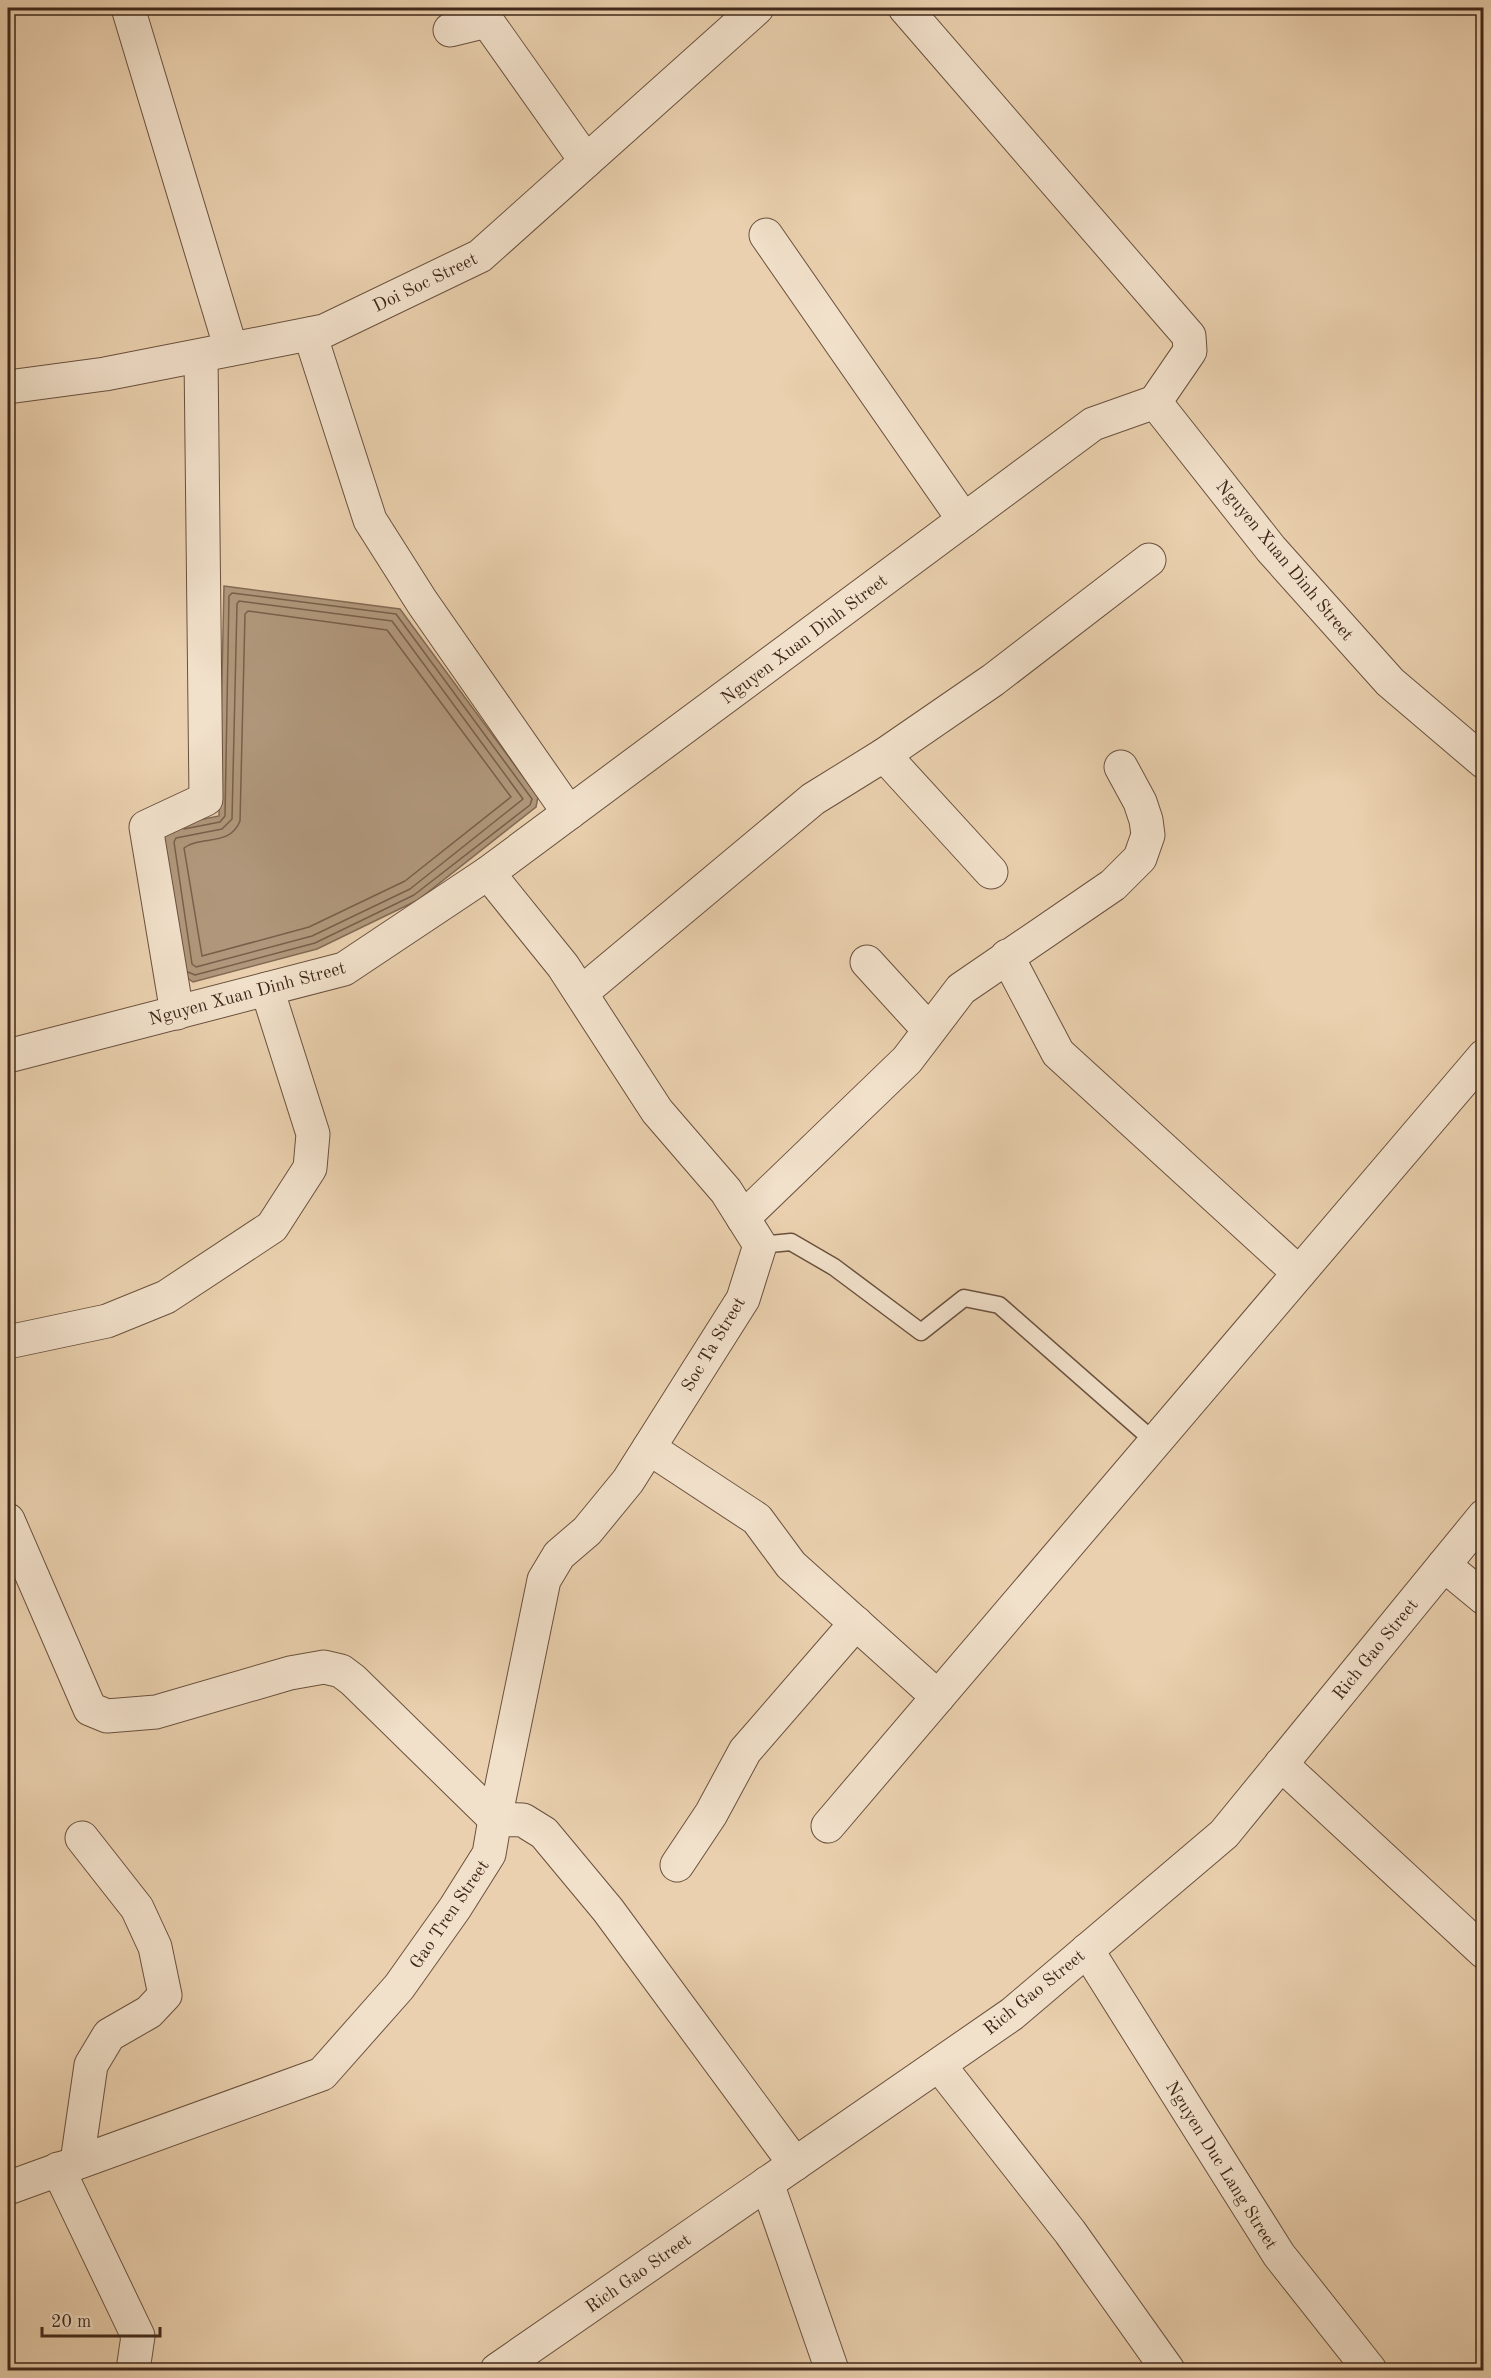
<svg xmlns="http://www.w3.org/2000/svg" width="1491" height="2378" viewBox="0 0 1491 2378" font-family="'Old Standard TT',serif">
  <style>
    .water { fill: #b0977b; stroke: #836a54; stroke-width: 1.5 }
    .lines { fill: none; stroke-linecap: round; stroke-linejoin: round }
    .shore { stroke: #785f4a; stroke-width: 1.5 }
    .service-casing { stroke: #6a513e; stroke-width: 19 }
    .minor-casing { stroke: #6a513e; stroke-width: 35 }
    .tertiary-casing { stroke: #6a513e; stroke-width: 35 }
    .service { stroke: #f1e0ca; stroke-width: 16 }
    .minor { stroke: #f1e0ca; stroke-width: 33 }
    .tertiary { stroke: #f1e0ca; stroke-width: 33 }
    .labels { text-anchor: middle; stroke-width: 6; stroke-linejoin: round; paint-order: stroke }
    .street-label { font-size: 18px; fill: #3f2719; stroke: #f1e0ca }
  </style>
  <rect width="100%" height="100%" fill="#ead0ae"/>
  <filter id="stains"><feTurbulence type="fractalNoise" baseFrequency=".00333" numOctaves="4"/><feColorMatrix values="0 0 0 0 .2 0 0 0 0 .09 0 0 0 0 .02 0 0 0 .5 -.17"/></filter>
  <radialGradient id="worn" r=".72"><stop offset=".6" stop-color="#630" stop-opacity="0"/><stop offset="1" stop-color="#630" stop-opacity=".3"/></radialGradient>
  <path class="water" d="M224,586l176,23 138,188 -2,10 -118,93 -101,49 -124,33 -13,-9 -20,-132 5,-14 54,-11z"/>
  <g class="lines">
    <g class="shore">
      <path d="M239,601l153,20 131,178 -113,90 -98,47 -116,31 -4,-3 -18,-122 2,-4 46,-9 10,-10 5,-215z"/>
      <path d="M248,611l139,19 124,167 -106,84 -96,46 -107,29 -18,-108c17,-13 46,-1 56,-27l5,-207z"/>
      <path d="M184,829l36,-7 5,-6 4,-220 3,-3 164,21 136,185 -2,6 -116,90 -99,48 -120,32 -7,-3"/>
    </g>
    <defs>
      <path id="service" d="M760,1245l31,-3 43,25 87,65 43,-34 35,7 156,137"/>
      <g id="minor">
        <path d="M128,8l103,341"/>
        <path d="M905,8l284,328 1,15 -35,51"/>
        <path d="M487,21l99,140"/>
        <path d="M450,30l37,-9 -2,-13"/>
        <path d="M766,235l198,285"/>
        <path d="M310,334l60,186 52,82 147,211"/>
        <path d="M884,755l107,117"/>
        <path d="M488,873l75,93 94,145 69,80 34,54 -17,54 -115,182 -41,50 -28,24 -15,25 -49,239"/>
        <path d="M1007,956l51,97 241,220"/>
        <path d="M867,962l62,68"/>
        <path d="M581,993l232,-194 71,-44 109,-75 156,-120"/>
        <path d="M177,1013l-31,-186 60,-28 -5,-443"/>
        <path d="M8,1056l336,-87 144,-96 605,-449 62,-22 116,147 119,133 94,80"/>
        <path d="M743,1218l164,-158 54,-71 152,-104 27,-27 8,-23 -2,-15 -6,-18 -19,-35"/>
        <path d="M8,1342l99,-21 59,-24 106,-70 38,-59 3,-34 -46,-145"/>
        <path d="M649,1448l108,71 34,46 147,132"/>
        <path d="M8,1520l82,189 17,7 49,-4 134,-39 34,-6 17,4 12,9 142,139"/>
        <path d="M1444,1565l40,33"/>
        <path d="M1281,1764l203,188"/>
        <path d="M828,1826l656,-770"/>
        <path d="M677,1865l34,-51 34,-63 111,-128"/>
        <path d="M1087,1950l192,305 91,115"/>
        <path d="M939,2065l131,167 98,138"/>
        <path d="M77,2162l14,-97 18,-30 40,-23 16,-17 -10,-48 -18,-39 -55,-70"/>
        <path d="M58,2169l80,167 -5,34"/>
        <path d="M767,2183l65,187"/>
        <path d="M8,2188l314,-114 77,-87 56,-79 34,-54 6,-35 28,1 21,13 64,77 187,254"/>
      </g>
      <g id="tertiary">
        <path d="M8,387l97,-13 219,-43 156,-75 277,-248"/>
        <path d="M497,2370l515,-356 212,-180 260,-318"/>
      </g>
    </defs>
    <use href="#service" class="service-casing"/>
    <use href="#minor" class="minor-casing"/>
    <use href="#tertiary" class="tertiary-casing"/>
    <use href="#service" class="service"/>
    <use href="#minor" class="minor"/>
    <use href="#tertiary" class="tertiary"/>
  </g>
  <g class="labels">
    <g class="street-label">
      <text transform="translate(425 282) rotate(-26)" y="6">Doi Soc Street</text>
      <text transform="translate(1285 560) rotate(50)" y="6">Nguyen Xuan Dinh Street</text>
      <text transform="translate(804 639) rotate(-37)" y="6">Nguyen Xuan Dinh Street</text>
      <text transform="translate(247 993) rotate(-15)" y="6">Nguyen Xuan Dinh Street</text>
      <text transform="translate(713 1344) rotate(-59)" y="6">Soc Ta Street</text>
      <text transform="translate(1375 1649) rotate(-51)" y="6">Rich Gao Street</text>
      <text transform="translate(449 1914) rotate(-56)" y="6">Gao Tren Street</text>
      <text transform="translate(1034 1992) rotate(-39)" y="6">Rich Gao Street</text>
      <text transform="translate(1222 2165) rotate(58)" y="6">Nguyen Duc Lang Street</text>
      <text transform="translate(638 2273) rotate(-35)" y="6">Rich Gao Street</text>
    </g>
  </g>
  <rect width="1491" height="2378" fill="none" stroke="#ead0ae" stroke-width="30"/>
  <rect x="9" y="9" width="1473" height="2360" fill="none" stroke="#3f2719" stroke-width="3"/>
  <rect x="15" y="15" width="1461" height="2348" fill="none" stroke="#3f2719" stroke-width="1.5"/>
  <path d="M42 2327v9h118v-9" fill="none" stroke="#3f2719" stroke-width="3"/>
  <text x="51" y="2327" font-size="18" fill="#3f2719" stroke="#f1e0ca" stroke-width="4.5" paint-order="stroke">20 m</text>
  <rect width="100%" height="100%" filter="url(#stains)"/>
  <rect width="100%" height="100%" fill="url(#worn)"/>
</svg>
